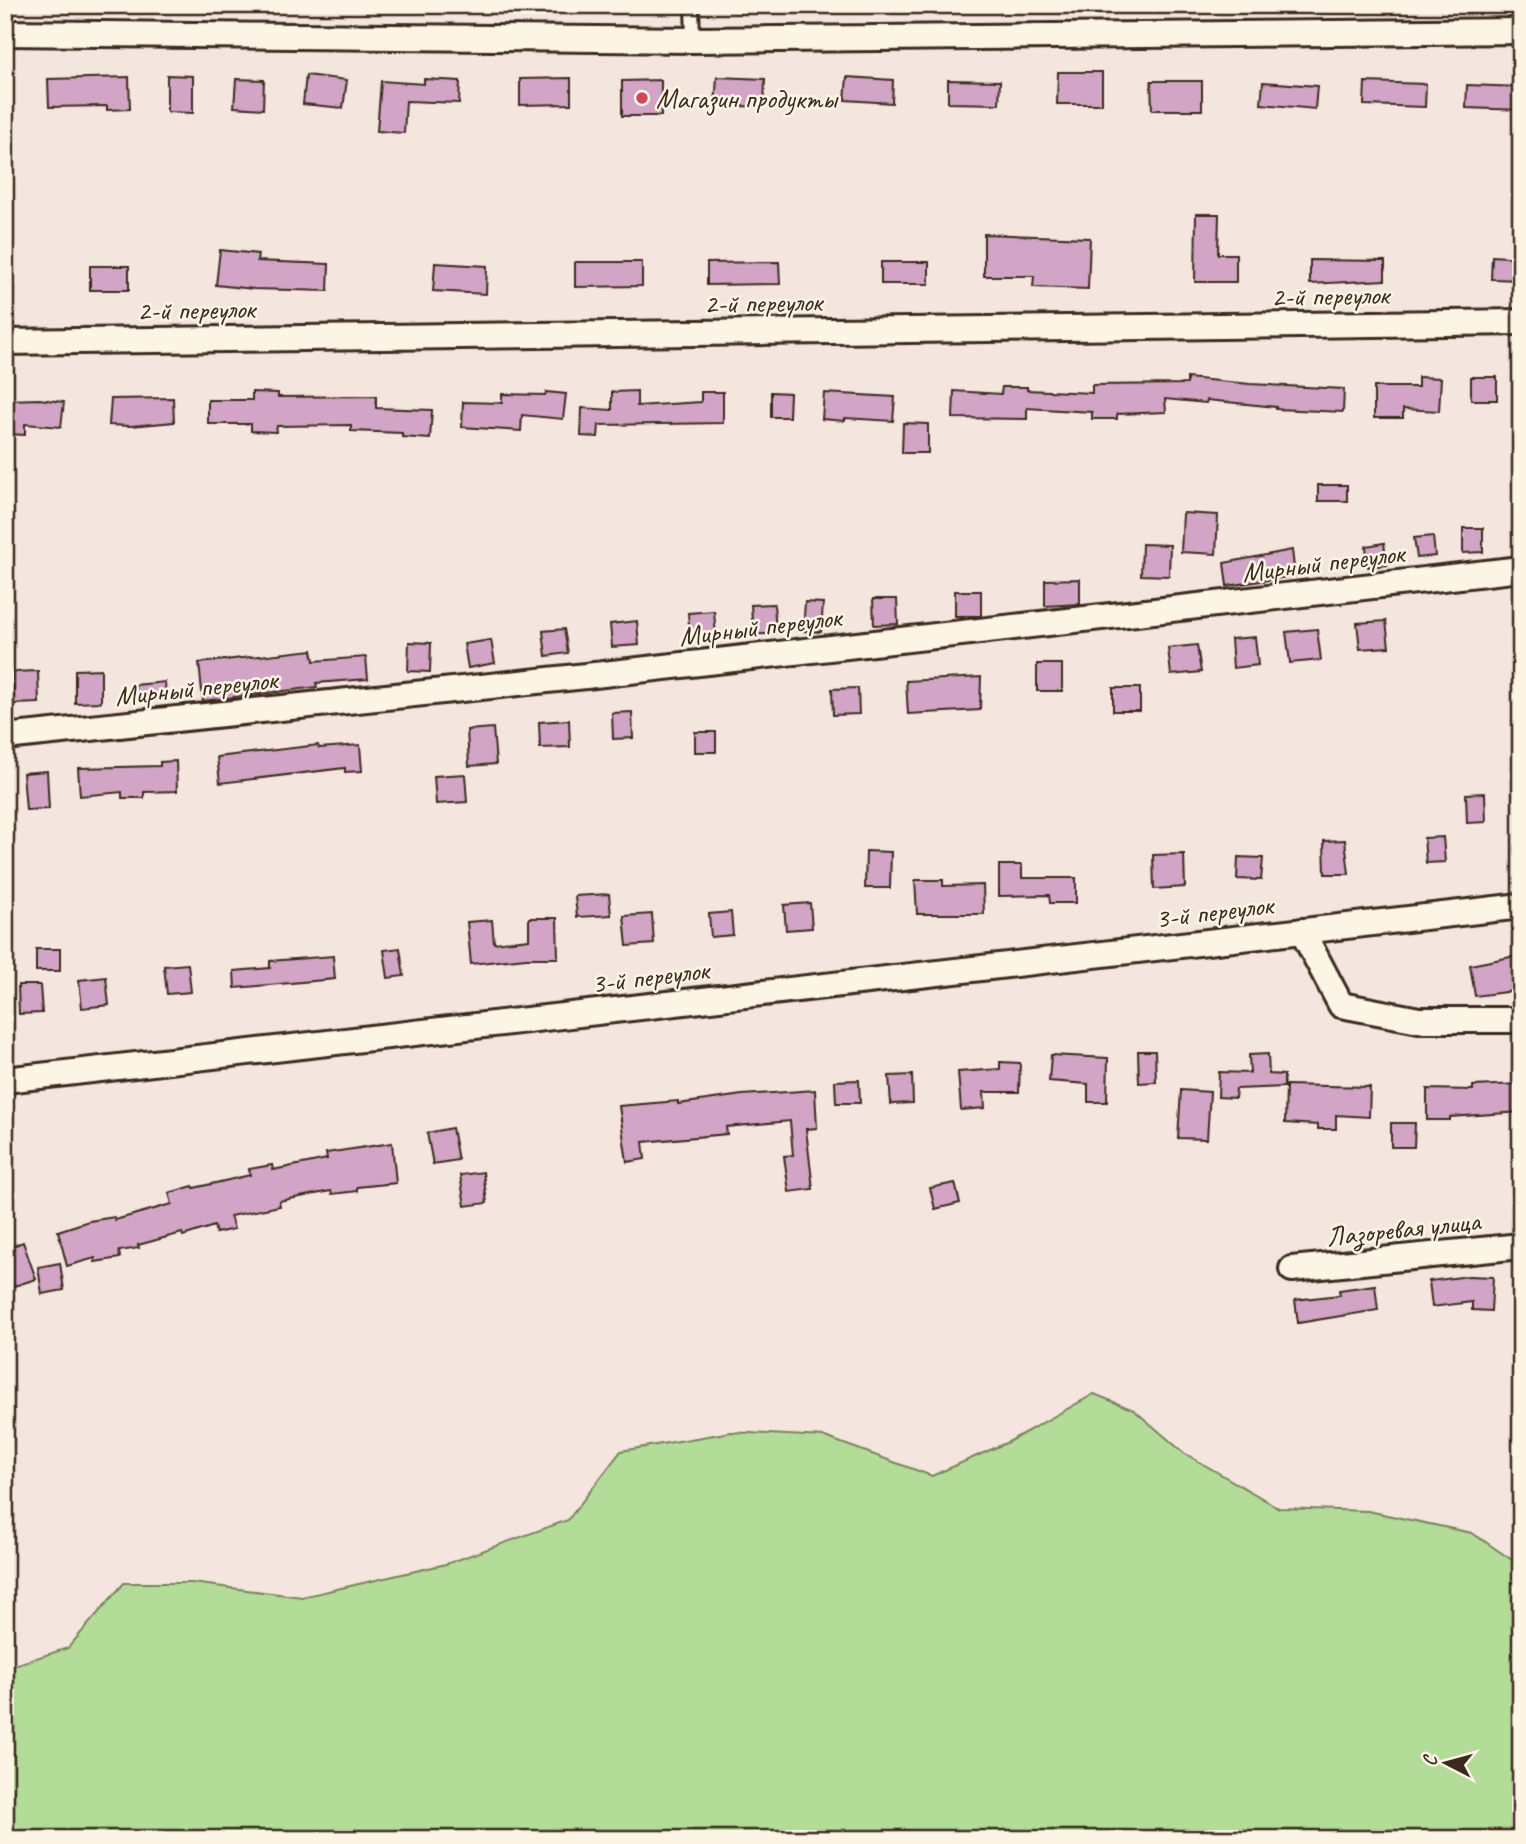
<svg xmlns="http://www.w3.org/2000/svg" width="1526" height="1844" viewBox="0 0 1526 1844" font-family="Caveat,sans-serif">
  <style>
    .green { fill: #b4dc99; stroke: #78835c; stroke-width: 2 }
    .building { fill: #d2a4c6; stroke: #3b2a1e; stroke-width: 2 }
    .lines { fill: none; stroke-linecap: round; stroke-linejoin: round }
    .lane-casing { stroke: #3b2a1e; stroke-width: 18 }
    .street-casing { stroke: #3b2a1e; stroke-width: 30 }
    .lane { stroke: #fcf5e5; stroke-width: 12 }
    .street { stroke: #fcf5e5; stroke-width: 24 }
    .poi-dot { fill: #d1495b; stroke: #fcf5e5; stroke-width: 2.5 }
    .labels { text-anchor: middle; stroke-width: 5; stroke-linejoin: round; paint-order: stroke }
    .poi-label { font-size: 28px; fill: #3b2a1e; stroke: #fcf5e5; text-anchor: start }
    .street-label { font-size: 28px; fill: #3b2a1e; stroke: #fcf5e5 }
  </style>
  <rect width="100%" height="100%" fill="#f4e5df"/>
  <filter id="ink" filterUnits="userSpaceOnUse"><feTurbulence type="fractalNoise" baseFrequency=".0143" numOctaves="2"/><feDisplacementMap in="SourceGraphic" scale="14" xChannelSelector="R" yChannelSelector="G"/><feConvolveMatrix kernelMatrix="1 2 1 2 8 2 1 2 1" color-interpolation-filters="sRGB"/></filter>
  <g filter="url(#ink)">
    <path class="green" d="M1094,1394l40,16 50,43 95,55 89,3 104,22 49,33v273h-1516v-171l63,-20 56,-65h68l110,14 144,-33 122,-44 53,-69 110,-19 94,5 107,39 76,-34z"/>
    <g class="building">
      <path d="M1058,72h44v32h-45z"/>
      <path d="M167,75l26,1v37l-26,-1z"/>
      <path d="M306,75l41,5 -4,28 -40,-4z"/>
      <path d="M129,77l1,32 -23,1v-4l-58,1 -1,-28z"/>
      <path d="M717,77l48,2 -1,28 -49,-2z"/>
      <path d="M847,77l46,3 -1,23 -47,-3z"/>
      <path d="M571,78v26l-51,1v-26z"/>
      <path d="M236,79l28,1 -1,29 -29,-2z"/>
      <path d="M424,79l36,2 -1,22 -53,-2 -2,32 -27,-2 4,-50 43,3z"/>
      <path d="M661,80v36h-39v-35z"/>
      <path d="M948,80l52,1 -1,23 -51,-1z"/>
      <path d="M1151,81h51v29h-50z"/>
      <path d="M1263,82l54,4 -2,23 -54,-5z"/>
      <path d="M1365,82l61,2 -1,23 -61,-2z"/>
      <path d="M1467,85l54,2v23l-55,-2z"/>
      <path d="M1196,214h23l-1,40h18v28h-41z"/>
      <path d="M984,234l106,4 -2,51 -55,-2 1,-11h-50z"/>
      <path d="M220,250l38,4 -1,7 72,3 -1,27 -74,-2 -38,-4z"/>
      <path d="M1492,256l29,2v22l-30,-1z"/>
      <path d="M1310,260l75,1v19l-75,4z"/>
      <path d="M575,262h67v24l-67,1z"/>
      <path d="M779,262l1,22 -73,1v-22z"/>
      <rect x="881" y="262" width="48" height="22"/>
      <path d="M435,263l52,3 -1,28 -53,-3z"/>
      <rect x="90" y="266" width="39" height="24"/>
      <path d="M1418,377l23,1 -2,33 -36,-2v9h-29v-31h44z"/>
      <rect x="1471" y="377" width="26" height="23"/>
      <path d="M1187,378l63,6 94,5 -1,23 -67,-3v-2l-69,-7 -1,3 -41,-4 1,13 -49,2v5h-25v-7l-65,-4v11l-74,-1 1,-27 47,3 1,-7h25v3l65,3v-8l95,-1z"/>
      <path d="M637,391v15l64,-4v-10h22v31l-124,2 -1,12 -17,-1 1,-28 30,2v-18z"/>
      <path d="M252,392l26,1v4l98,-1v12l56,2 -2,29 -28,-2v-4l-51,-2v-6l-74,1 -1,6 -25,-1v-7h-43v-24h44z"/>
      <path d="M546,392l20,2 -3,25 -41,-4 -1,16 -59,-4 1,-25 39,1v-9l43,1z"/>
      <path d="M771,392l19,1 -1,24h-18z"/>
      <path d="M824,393l71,4 -2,24 -48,-3v3l-23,-2z"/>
      <path d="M173,398l1,24 -43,4 -22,-1 2,-26z"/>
      <path d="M39,399l25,3 -3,25 -36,-3v11l-18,-1 1,-34z"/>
      <path d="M903,423l25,1v29h-26z"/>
      <rect x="1318" y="485" width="29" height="16"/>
      <path d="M1183,513l35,2 -2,39 -35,-2z"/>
      <path d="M1463,528h20v24l-20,1z"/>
      <path d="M1433,536l2,20 -18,2 -3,-20z"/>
      <path d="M1384,543l3,22 -19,2 -2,-21z"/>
      <path d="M1142,544l28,1 -1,31 -28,-1z"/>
      <path d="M1292,550l3,26 -68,10 -3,-23z"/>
      <path d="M1080,579v25l-35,2v-26z"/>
      <rect x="955" y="591" width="26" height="25"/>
      <path d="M873,599h24l1,25 -24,1z"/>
      <path d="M805,602l18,1 -2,29 -18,-1z"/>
      <path d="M774,604l2,29 -23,2 -2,-30z"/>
      <path d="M714,611l2,26 -26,2 -2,-26z"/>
      <path d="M637,621l2,24 -27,2 -2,-23z"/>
      <path d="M1386,621l3,26 -29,2 -3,-26z"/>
      <path d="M564,629l4,24 -22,3 -3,-25z"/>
      <path d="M1317,629l4,31 -31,3 -4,-31z"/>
      <path d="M1255,637l3,28 -25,3 -2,-29z"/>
      <path d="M491,640l4,23 -27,5 -4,-24z"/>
      <path d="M409,642l22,1 -1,29 -22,-1z"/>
      <path d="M1197,645l4,27 -30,3 -3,-27z"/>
      <path d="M312,650l2,11 52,-4 2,22 -52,4 1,4 -114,14 -4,-38z"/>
      <rect x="1037" y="664" width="25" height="27"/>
      <path d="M101,669v33l-26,1v-33z"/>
      <path d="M38,671l1,32 -25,1 -2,-32z"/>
      <path d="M981,677l-1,33 -72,4 -2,-33z"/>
      <path d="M165,682l1,17 -30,2 -1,-16z"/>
      <path d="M858,688l1,26 -26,1 -1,-26z"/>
      <rect x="1113" y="688" width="27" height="23"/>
      <path d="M632,712l1,26 -20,1 -1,-26z"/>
      <path d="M569,720l1,27 -30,1 -1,-26z"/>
      <path d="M493,728l3,36 -27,2 -2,-36z"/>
      <rect x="695" y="732" width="21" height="20"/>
      <path d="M318,745l1,3 41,-3 2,26 -17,1v-4l-125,15 -3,-26z"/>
      <path d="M176,761l1,30 -33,1v6h-22v-6l-42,4 -2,-28 82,-2v-4z"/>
      <path d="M47,771l2,38 -23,1 -3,-37z"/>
      <path d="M465,774l2,28 -31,2 -2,-28z"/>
      <path d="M1485,793l1,29 -19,1 -1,-29z"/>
      <path d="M1443,837l2,25 -19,1 -2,-25z"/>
      <path d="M1345,840l4,34h-24l-1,-33z"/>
      <path d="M866,851l25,1 -1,36h-25z"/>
      <path d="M1184,854l1,33 -31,2 -1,-34z"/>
      <path d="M1238,857l25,1 -2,22 -24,-1z"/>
      <path d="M999,865h23v13h54v25h-26l-1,-8 -50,1z"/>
      <path d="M915,880h28v6l40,-1 1,29h-67z"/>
      <path d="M609,894l2,21 -34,2 -2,-21z"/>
      <path d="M810,903l2,25 -26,2 -2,-25z"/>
      <path d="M731,912l2,23 -22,2 -2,-23z"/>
      <path d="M652,914l2,30 -27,2 -3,-30z"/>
      <path d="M529,918h28l1,40h-32l-55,6 -4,-42 25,-2 2,23 35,-4z"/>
      <path d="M400,948l4,28 -16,2 -4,-28z"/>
      <rect x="36" y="949" width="24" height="22"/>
      <path d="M1521,955v35l-46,6 -5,-31z"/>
      <path d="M333,956l2,23 -100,9 -1,-17 36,-3v-7z"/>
      <path d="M188,964l3,28 -24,2 -3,-28z"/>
      <path d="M106,977l3,28 -27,3 -3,-28z"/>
      <path d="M18,985h22l2,28 -23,1z"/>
      <path d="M1138,1051h17l1,31 -17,1z"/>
      <path d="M1268,1054l1,20 15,1v12l-48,2 -1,9 -17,-1 1,-25 31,1 -1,-18z"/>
      <path d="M1051,1055l57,3 -1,44h-19v-18l-39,-3z"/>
      <path d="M1000,1062l20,1 -1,29h-35l1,16 -24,2 -3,-38 42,-3z"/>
      <path d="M912,1075l1,28 -22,1 -2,-28z"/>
      <path d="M859,1080l1,23h-24l-1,-22z"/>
      <path d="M1521,1084v28l-71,5v3h-23v-31l46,1v-4z"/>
      <path d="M1286,1085l84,2 -1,30 -33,-2v14h-18v-4l-33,-2z"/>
      <path d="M815,1090l2,38 -11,1 7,60 -24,3 -5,-36 9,-1 -3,-34 -64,6 1,7 -84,8 2,17 -18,3 -8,-56 59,-5v3l64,-9z"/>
      <path d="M1181,1090l29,2 -3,47 -29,-1z"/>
      <path d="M1391,1123h24l-1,24h-23z"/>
      <path d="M452,1128l6,32 -25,4 -6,-31z"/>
      <path d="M392,1143l4,40 -39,4v4l-25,3 -1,-3 -52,10 1,5 -50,10 4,13 -18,4 -2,-7 -31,10 -1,-3 -44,12 1,3 -20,3 1,7 -25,4v-4l-28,8 -9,-35 31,-10 25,-4 1,3 57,-16 -3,-11 24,-7 1,2 56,-13 -1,-6 23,-4 1,5 54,-11 -1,-6z"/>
      <path d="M483,1172l4,31 -22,3 -5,-31z"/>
      <path d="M955,1183l5,20 -25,6 -5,-21z"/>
      <path d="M23,1242l13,37 -31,10v-40z"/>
      <path d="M60,1263l4,27 -22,4 -4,-27z"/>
      <path d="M1469,1276l24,1 -2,34 -19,-1v-8l-40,5 -3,-26z"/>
      <path d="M1375,1285l3,25 -80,13 -3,-23 45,-5 -1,-5z"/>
    </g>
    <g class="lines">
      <defs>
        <path id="lane" d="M692,5l1,35"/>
        <g id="street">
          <path d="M5,33l688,7 828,-9"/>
          <path d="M5,342l1516,-20"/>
          <path d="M5,737l581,-61 935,-107"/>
          <path d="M1302,931l39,74 78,15h102"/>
          <path d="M5,1080l1516,-174"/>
          <path d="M1292,1269l229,-23"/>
        </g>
      </defs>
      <use href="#lane" class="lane-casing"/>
      <use href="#street" class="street-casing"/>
      <use href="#lane" class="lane"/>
      <use href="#street" class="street"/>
    </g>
  </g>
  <circle class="poi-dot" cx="642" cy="98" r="7"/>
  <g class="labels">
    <g class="poi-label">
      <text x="656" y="108">Магазин продукты</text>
    </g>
    <g class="street-label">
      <text transform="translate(1330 295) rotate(-1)" y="10">2-й переулок</text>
      <text transform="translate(763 302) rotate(-1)" y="10">2-й переулок</text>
      <text transform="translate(196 309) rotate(-1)" y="10">2-й переулок</text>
      <text transform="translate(1323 562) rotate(-7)" y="10">Мирный переулок</text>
      <text transform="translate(760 626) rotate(-7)" y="10">Мирный переулок</text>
      <text transform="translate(196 687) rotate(-6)" y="10">Мирный переулок</text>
      <text transform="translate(1214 911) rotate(-7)" y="10">3-й переулок</text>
      <text transform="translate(650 976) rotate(-7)" y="10">3-й переулок</text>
      <text transform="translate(1403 1228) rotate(-6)" y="10">Лазоревая улица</text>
    </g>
  </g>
  <rect width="1526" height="1844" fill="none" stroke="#fcf5e5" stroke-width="28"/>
  <rect x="14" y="14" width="1498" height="1816" fill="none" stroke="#3b2a1e" stroke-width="2.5" filter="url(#ink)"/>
  <g transform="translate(1446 1763) rotate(276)" stroke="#fcf5e5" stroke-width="5" paint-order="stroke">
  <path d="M0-5L12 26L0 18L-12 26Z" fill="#3b2a1e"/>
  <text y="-10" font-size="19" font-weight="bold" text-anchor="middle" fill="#3b2a1e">С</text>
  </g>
</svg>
